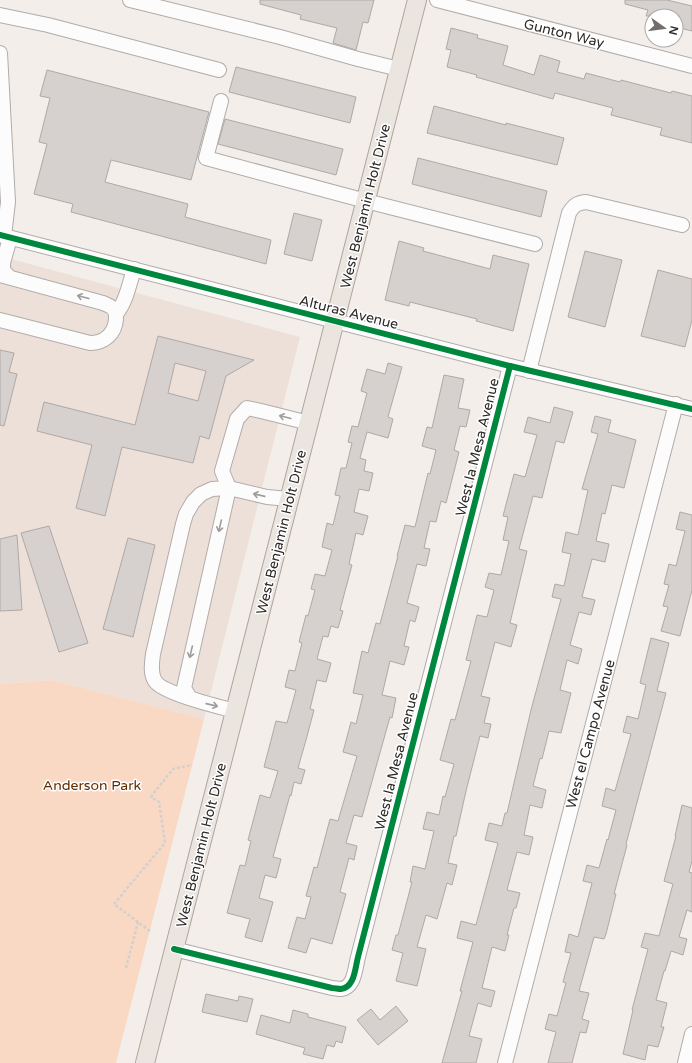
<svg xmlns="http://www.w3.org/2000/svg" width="692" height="1063" viewBox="0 0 692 1063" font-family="'Varela Round',sans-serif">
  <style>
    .built { fill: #ede0d9 }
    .green { fill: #f9d9c4 }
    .building { fill: #d6d1ce; stroke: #aea9a6; fill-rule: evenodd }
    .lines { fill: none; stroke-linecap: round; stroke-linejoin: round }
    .minor-casing { stroke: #b1aca9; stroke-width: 16 }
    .major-casing { stroke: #b0a49c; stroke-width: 20 }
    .path { stroke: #d2d0cf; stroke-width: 2.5; stroke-dasharray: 3 2; stroke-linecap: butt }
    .minor { stroke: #fdfcfc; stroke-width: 14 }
    .major { stroke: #ebe5e0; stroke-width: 18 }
    .cycleway-casing { stroke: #fff; stroke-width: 8 }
    .cycleway { stroke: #00873e; stroke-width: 6 }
    .oneway { stroke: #9f9d9c }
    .labels { text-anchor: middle; stroke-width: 3; stroke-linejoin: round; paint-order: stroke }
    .street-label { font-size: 14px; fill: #2d2927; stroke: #fff }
    .park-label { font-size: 14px; fill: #5f2c02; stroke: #fff }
  </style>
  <rect width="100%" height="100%" fill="#f4eeea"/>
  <path class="built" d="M0,256l300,81 -96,382 -152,-39 -52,4z"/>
  <path class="green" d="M52,680l152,39 -88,344h-116v-379z"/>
  <g class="building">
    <path d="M260,0h114l-6,23 -5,-1 -7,28 -23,-7 4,-15 -37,-9 1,-4 -41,-11z"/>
    <path d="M625,0h42l25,6v25l-16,-4v-11h-30l2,-6 -23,-6z"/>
    <path d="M451,28l27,7 -1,3 31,8 -5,19 31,10 6,-20 20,6 -3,11 27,7 2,-6 34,9 1,-2 50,13 1,-2 20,5v47l-32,-8 2,-7 -51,-13 2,-7 -58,-15 -2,6 -77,-22 1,-2 -30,-8 4,-17 -5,-1z"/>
    <path d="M236,67l120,30 -6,26 -121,-31z"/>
    <path d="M47,70l162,42 -18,68 -80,-20 -6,22 83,22 -3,13 86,23 -5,24 -195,-52 2,-8 -39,-10 13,-50 -8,-2 11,-44 -10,-2z"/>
    <path d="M434,106l72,19v-2l58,15 -7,27 -130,-32z"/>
    <path d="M225,119l118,30 -7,26 -118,-31z"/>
    <path d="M418,158l129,33 -6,26 -129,-33z"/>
    <path d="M294,213l28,7 -10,41 -28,-7z"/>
    <path d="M399,241l25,7 -1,3 67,18 3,-14 36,9 -16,67 -37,-10 1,-2 -67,-17 -1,4 -24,-6z"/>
    <path d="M585,251l37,9 -17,67 -37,-10z"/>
    <path d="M658,270l34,9v41l-7,27 -44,-11z"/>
    <path d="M158,336l96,24 -28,16 -17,63 -9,-3 -7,27 -71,-16 -17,69 -29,-8 16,-63 -55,-14 7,-29 91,23zM175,363l31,8 -8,30 -30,-8z"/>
    <path d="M0,350l14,3 -5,19 8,2 -13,52 -4,-1z"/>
    <path d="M388,363l14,4 -14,50 5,2 -5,19 -21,-6 -7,26 6,2 -2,11 9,2 -4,18 -10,-2 -5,23 14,4 -5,19 -7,-2 -7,31 3,1 -12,45 3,1 -5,17 -7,-2 -3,11 -5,-1 -6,23 14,4 -5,19 -9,-2 -7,29 4,1 -8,30 -8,28 7,2 -4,14 -7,-2 -3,14 -1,-1 -17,62 8,2 -5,19 -11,-3 -6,23 14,4 -11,40 -17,-5 5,-18 -23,-6 13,-48 5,1 6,-25 -3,-1 12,-45 10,3 8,-27 -14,-4 12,-46 11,2 9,-33 -11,-3 4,-17 6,1 7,-28 -3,-1 7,-27 2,1 7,-26 -4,-1 4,-15 10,2 7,-26 -10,-3 5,-24 6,2 7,-29 -5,-1 6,-27h5l6,-25 -4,-1 4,-16 6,1 9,-34 -6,-2 6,-22 18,5z"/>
    <path d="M444,375l20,4 -6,29 12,2 -4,17 -6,-1 -6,24 5,2 -13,51 -5,-2 -5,21 -6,-1 -6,27 6,1 -4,17 -9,-2 -10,39 12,4 -4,15 -5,-2 -6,26 5,1 -5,18 -14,-4 -8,34 14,3 -4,20 -2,-1 -28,100 -8,-2 -8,28 11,3 -3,14 -5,-2 -9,34 6,2 -14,50 -21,-6 -5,15 -18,-5 9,-31 8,2 6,-22 -5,-1 8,-29 3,1 13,-49 8,2 19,-65 -14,-4 8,-30 5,2 7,-29 -10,-2 9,-42 6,2 8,-30 4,1 18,-68h-1l8,-31 10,2 13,-54 2,1 6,-24 -14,-4 5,-19 5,1z"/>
    <path d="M554,407l19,5 -9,31 -8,-2 -14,57 -9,-2 -14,53 8,2 -17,72 7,2 -6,22 -16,-5 -14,54 9,2 -6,25 7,1 -3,14 -8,-2 -14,55 -10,45h-2l-6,27 9,2 -5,20 -5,-2 -10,36 -11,-4 -9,32 9,2 -9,37 -21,-5 7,-28 -11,-3 4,-15h2l14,-53h-2l3,-16 12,3 9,-38 -11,-2 4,-17 12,3 4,-19 2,1 9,-33 -14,-4 11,-41 4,1 16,-59 -5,-1 7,-29 4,-16 10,2 7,-27 -9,-3 4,-14 12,2 8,-34 -6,-1 5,-23 -5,-1 11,-42 11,3 12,-42 -13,-3 4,-15 22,6z"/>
    <path d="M595,416l16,4 -3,12 28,8 -12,48 -12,-3 -7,29 -3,-1 -6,28 13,3 -4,18 -13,-3 -10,38 13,3 -4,15 -12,-3 -9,33 12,4 -4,15 -11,-4 -7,30 11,3 -10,40 -12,-2 -7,28 -2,-1 -7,28 13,4 -4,18 -12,-3 -6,30 9,2 -4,18 -12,-3 -10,38 13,3 -4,15h-2l-7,27h2l-4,16 -13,-4 -10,41 13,3 -4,16 -13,-4 -9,33 13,3 -6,24h-34l20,-72h-2l13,-49 -16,-4 4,-17 15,4 22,-82 -13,-3 4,-17 13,3 3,-13h2l24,-103 30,-111 -9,-2 3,-13 9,2 7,-32 -9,-2 4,-20 12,3 10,-45 -6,-1 16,-55 -7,-2z"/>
    <path d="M680,512l12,3v75l-12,46 -19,-5 7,-24 -5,-1 6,-21 -5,-1 5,-20 7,2 9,-35 -9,-2z"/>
    <path d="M49,526l39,117 -29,9 -38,-119z"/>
    <path d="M17,535l5,75 -22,1v-72z"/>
    <path d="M128,538l27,7 -22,92 -30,-8z"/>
    <path d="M651,638l18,5 -12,48 9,2 -40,151 1,1 -13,49h2l-10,40 -2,5 -10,-2 -15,54 10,2 -7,26 7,2 -3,12 -6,-1 -8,31h-24l8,-31 -11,-3 4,-15 8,2 9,-33 -3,-1 8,-29 -6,-1 4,-18 9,3 14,-54 -9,-2 4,-16 12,3 8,-29 1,1 8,-30 -14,-4 4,-18 9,3 16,-57 -8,-2 4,-16 11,3 8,-34 -6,-2z"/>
    <path d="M682,805l10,3v53l-3,11 3,1v39l-5,-2 -8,27 8,2 -4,16 -12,-4 -6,20h-1l-8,29 11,3 -6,24h3l-6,20 -10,-2 -3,15 -22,-6 10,-44h-1l16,-61 -7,-2 4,-14 14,3 14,-52 -9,-3 12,-45h-1z"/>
    <path d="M206,994l32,7 1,-5 14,3 -6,23 -45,-10z"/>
    <path d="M396,1006l12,15 -30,24 -21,-25 14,-11 9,11z"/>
    <path d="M293,1010l15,4v3l38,10 -4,16 -6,-2 -2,6 -7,-2 -4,14 -20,-5 2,-6 -49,-14 5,-19 29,8z"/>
  </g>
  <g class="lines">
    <defs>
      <g id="minor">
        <path d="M130,0l150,37 78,22 41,10"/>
        <path d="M437,0l255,66"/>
        <path d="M0,15l48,10 171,45"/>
        <path d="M0,53l8,149 -4,34"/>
        <path d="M221,101l-15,57 160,43 169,43"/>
        <path d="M0,235l510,131 182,43"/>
        <path d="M0,275l103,28c4,2 9,3 11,7 2,2 2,6 2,9 -1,15 -12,24 -26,24l-90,-23"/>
        <path d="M9,277l-6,-7v-7l7,-25"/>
        <path d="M116,314c10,-12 13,-29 18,-45"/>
        <path d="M529,371l40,-158c5,-8 8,-10 17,-11l96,23"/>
        <path d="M190,698l-6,-10 45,-200 -7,-17 15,-52 10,-11 14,3 48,12"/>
        <path d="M235,711c-15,-4 -73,-18 -80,-30 -5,-8 -3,-19 -2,-27l30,-130 3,-10 7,-12 8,-8 11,-5 17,-1 38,9 22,2"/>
        <path d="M174,949l158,39c3,0 6,1 9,1 14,-2 14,-21 17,-32l152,-591"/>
        <path d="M505,1063l171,-659"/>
        <path d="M685,1063l7,-29"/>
      </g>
      <path id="major" d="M145,1063l272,-1063"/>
    </defs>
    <use href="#minor" class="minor-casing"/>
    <use href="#major" class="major-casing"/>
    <g class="path">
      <path d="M150,931l-36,-27 51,-61 -6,-41 -8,-5 2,-3 20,-25 19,-4"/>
      <path d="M126,968l12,-46"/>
    </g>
    <use href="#minor" class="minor"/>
    <use href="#major" class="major"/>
    <defs>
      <g id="cycleway">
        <path d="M0,235l510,131 182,43"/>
        <path d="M174,949l158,39c3,0 6,1 9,1 14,-2 14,-21 17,-32l152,-591"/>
      </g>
    </defs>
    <use href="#cycleway" class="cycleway-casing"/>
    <use href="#cycleway" class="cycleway"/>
  </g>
  <defs><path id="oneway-shaft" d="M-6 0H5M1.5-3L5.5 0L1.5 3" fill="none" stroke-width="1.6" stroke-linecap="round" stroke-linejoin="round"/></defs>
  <g class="oneway">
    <use href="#oneway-shaft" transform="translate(83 297) rotate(-165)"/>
    <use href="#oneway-shaft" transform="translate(285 417) rotate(-166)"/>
    <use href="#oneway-shaft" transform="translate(259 495) rotate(-167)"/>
    <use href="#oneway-shaft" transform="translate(220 526) rotate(103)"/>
    <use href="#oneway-shaft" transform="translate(191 652) rotate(103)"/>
    <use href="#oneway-shaft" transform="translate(212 705) rotate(13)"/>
  </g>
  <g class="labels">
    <g class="street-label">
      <text transform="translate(564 33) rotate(14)" y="5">Gunton Way</text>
      <text transform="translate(365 206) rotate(-76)" y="5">West Benjamin Holt Drive</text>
      <text transform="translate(349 312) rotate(14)" y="5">Alturas Avenue</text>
      <text transform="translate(477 447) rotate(-76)" y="5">West la Mesa Avenue</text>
      <text transform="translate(281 532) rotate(-76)" y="5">West Benjamin Holt Drive</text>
      <text transform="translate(590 734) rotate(-75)" y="5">West el Campo Avenue</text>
      <text transform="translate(396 761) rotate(-76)" y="5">West la Mesa Avenue</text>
      <text transform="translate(201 845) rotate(-76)" y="5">West Benjamin Holt Drive</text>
    </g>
    <g class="park-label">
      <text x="92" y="790">Anderson Park</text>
    </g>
  </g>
  <g transform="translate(664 28) rotate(104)"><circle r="19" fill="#ffffff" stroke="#aba9a9"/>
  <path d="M0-3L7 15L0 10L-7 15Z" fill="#736e6b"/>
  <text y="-6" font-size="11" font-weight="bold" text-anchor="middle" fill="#2d2927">N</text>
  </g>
</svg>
